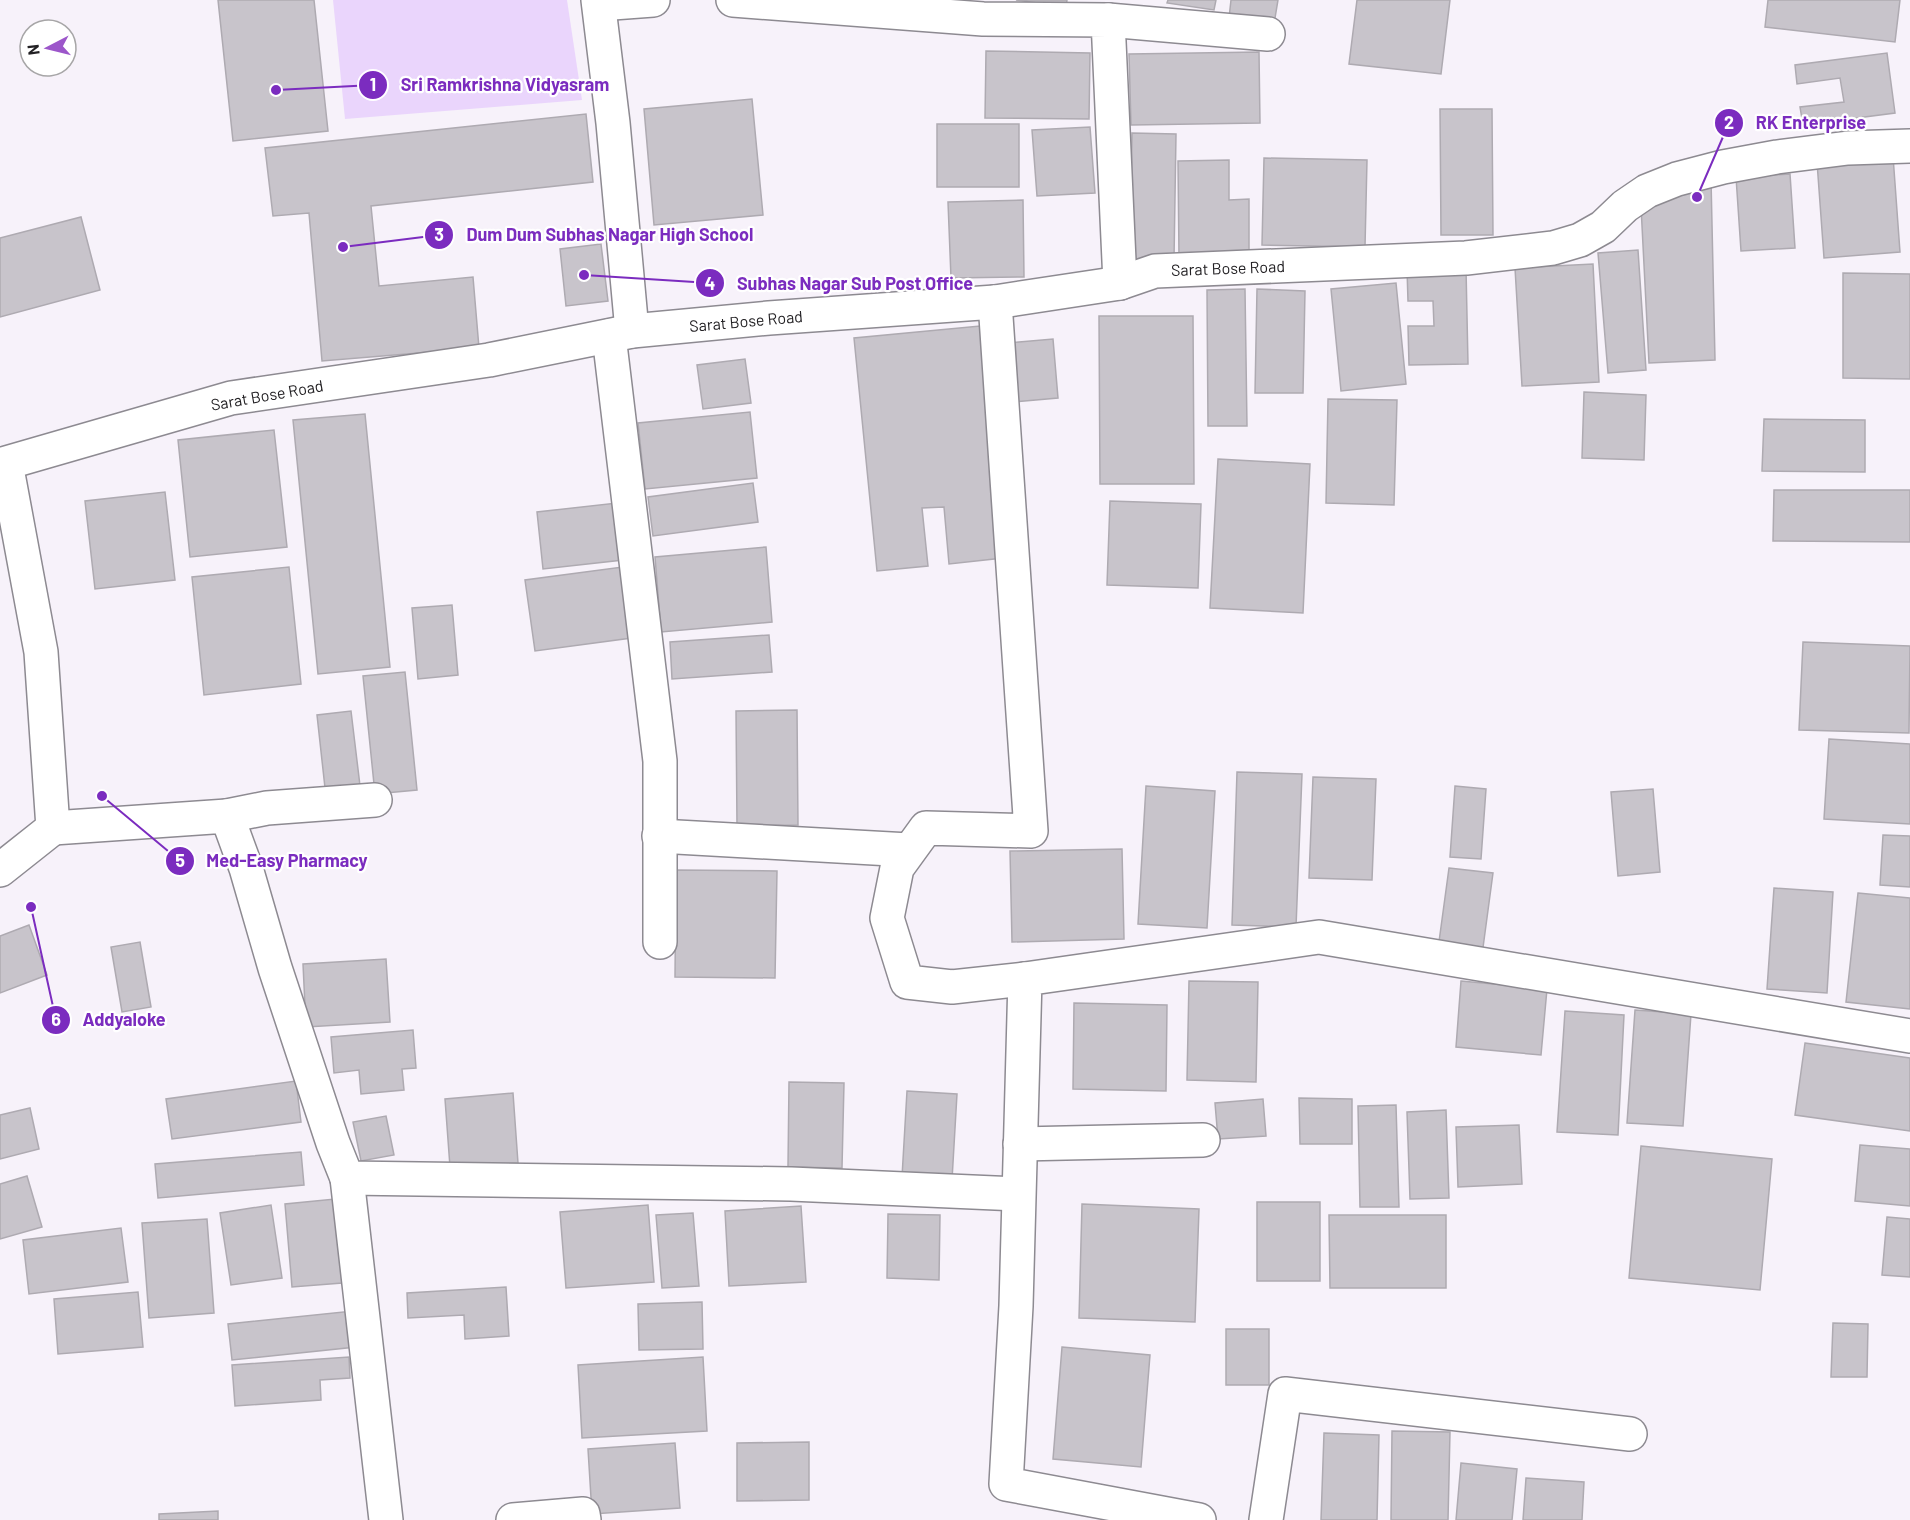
<svg xmlns="http://www.w3.org/2000/svg" width="1910" height="1520" viewBox="0 0 1910 1520" font-family="Barlow,sans-serif">
  <style>
    .green { fill: #ead5fc }
    .building { fill: #c8c4cb; stroke: #aeaab1; stroke-width: 1.5 }
    .lines { fill: none; stroke-linecap: round; stroke-linejoin: round }
    .minor-casing { stroke: #8d8a91; stroke-width: 36 }
    .minor { stroke: #fff; stroke-width: 33 }
    .labels { text-anchor: middle; stroke-width: 4.5; stroke-linejoin: round; paint-order: stroke }
    .street-label { font-size: 16px; fill: #232124; stroke: #fff }
    .leader { fill: none; stroke: #7b2cbf; stroke-width: 2 }
    .callout-dot { fill: #7b2cbf; stroke: #fff; stroke-width: 2 }
    .mark-label { font-size: 18px; text-anchor: middle; font-weight: bold; fill: #fff }
    .callout-label { font-size: 18px; text-anchor: middle; font-weight: bold; fill: #7b2cbf; stroke: #fff; stroke-width: 4.5; stroke-linejoin: round; paint-order: stroke }
  </style>
  <rect width="100%" height="100%" fill="#f7f2fa"/>
  <path class="green" d="M333,0h234l15,100 -237,19z"/>
  <g class="building">
    <path d="M218,0h96l14,131 -95,10z"/>
    <path d="M1016,0h51l-1,7z"/>
    <path d="M1168,0h48l-2,10 -47,-7z"/>
    <path d="M1231,0h47l-4,24 -45,-6z"/>
    <path d="M1357,0h93l-9,74 -92,-10z"/>
    <path d="M1768,0h132l-5,42 -130,-15z"/>
    <path d="M986,51l104,2 -1,66 -104,-1z"/>
    <path d="M1259,52l1,71 -129,2 -2,-71z"/>
    <path d="M1887,53l8,60 -92,12 -3,-18 44,-5 -4,-24 -43,6 -2,-19z"/>
    <path d="M752,99l11,116 -109,10 -10,-116z"/>
    <path d="M1440,109h52l1,126h-52z"/>
    <path d="M586,114l7,68 -222,24 8,80 94,-9 6,71 -157,13 -13,-148 -36,3 -8,-68z"/>
    <rect x="937" y="124" width="82" height="63"/>
    <path d="M1090,127l5,66 -58,3 -5,-66z"/>
    <path d="M1132,133l44,1 -2,126 -44,-1z"/>
    <path d="M1893,156l7,96 -76,6 -7,-96z"/>
    <path d="M1264,158l103,2 -2,87 -103,-2z"/>
    <path d="M1229,160v40l20,-1v59h-70l-1,-97z"/>
    <path d="M1790,174l5,74 -54,3 -5,-74z"/>
    <path d="M1711,179l4,181 -66,3 -8,-157z"/>
    <path d="M1023,200l1,77 -73,1 -3,-76z"/>
    <path d="M81,217l19,73 -100,27v-79z"/>
    <path d="M601,244l7,57 -42,5 -6,-57z"/>
    <path d="M1638,250l8,120 -38,3 -10,-120z"/>
    <path d="M1593,264l6,118 -77,4 -7,-118z"/>
    <path d="M1466,268l2,96 -59,1 -1,-39h26l-1,-25h-25l-1,-32z"/>
    <path d="M1843,273l67,1v105l-67,-1z"/>
    <path d="M1396,283l10,101 -65,7 -10,-102z"/>
    <path d="M1245,289l2,137h-39l-1,-136z"/>
    <path d="M1257,289l48,2 -2,102h-48z"/>
    <path d="M1099,316h94l1,168h-94z"/>
    <path d="M980,326l23,232 -54,6 -5,-57 -22,1 6,58 -51,5 -23,-233z"/>
    <path d="M1053,339l5,59 -45,4 -6,-59z"/>
    <path d="M745,359l6,44 -48,6 -6,-44z"/>
    <path d="M1584,392l62,3 -2,65 -62,-2z"/>
    <path d="M1328,399l69,1 -3,105 -68,-2z"/>
    <path d="M750,412l7,66 -112,11 -7,-66z"/>
    <path d="M365,414l25,253 -72,7 -25,-254z"/>
    <path d="M1764,419l101,1v52l-103,-1z"/>
    <path d="M274,430l13,117 -97,10 -12,-117z"/>
    <path d="M1218,459l92,5 -7,149 -93,-5z"/>
    <path d="M753,483l5,39 -105,14 -5,-39z"/>
    <path d="M1774,490h136v52l-137,-1z"/>
    <path d="M165,492l10,88 -80,9 -10,-88z"/>
    <path d="M1110,501l91,3 -3,84 -91,-3z"/>
    <path d="M617,503l6,57 -80,9 -6,-57z"/>
    <path d="M766,547l6,75 -111,10 -6,-75z"/>
    <path d="M630,566l9,71 -104,14 -10,-71z"/>
    <path d="M289,567l12,117 -97,11 -12,-118z"/>
    <path d="M452,605l6,70 -40,4 -6,-71z"/>
    <path d="M769,635l3,37 -100,7 -2,-37z"/>
    <path d="M1803,642l107,4 -1,87 -110,-3z"/>
    <path d="M405,672l12,118 -42,4 -12,-118z"/>
    <path d="M797,710l1,115 -61,1 -1,-115z"/>
    <path d="M351,711l10,83 -35,3 -9,-82z"/>
    <path d="M1829,739l81,5v80l-86,-5z"/>
    <path d="M1237,772l65,2 -6,153 -64,-2z"/>
    <path d="M1313,777l63,2 -4,101 -63,-2z"/>
    <path d="M1146,786l69,5 -8,137 -69,-4z"/>
    <path d="M1455,786l31,3 -5,70 -31,-2z"/>
    <path d="M1653,789l7,83 -42,4 -7,-84z"/>
    <path d="M1883,835l27,1v51l-30,-2z"/>
    <path d="M1122,849l2,90 -112,3 -2,-91z"/>
    <path d="M1449,868l44,5 -11,82 -44,-6z"/>
    <path d="M676,870l101,1 -2,107 -100,-1z"/>
    <path d="M1774,888l59,4 -6,101 -60,-4z"/>
    <path d="M1858,893l52,5v111l-64,-7z"/>
    <path d="M29,925l18,50 -47,18v-57z"/>
    <path d="M140,942l11,65 -29,5 -11,-65z"/>
    <path d="M386,959l4,63 -84,5 -3,-63z"/>
    <path d="M1189,981l69,1 -2,100 -69,-2z"/>
    <path d="M1461,981l86,8 -6,66 -85,-8z"/>
    <path d="M1074,1003l93,2 -1,86 -93,-2z"/>
    <path d="M1635,1010l56,4 -8,112 -56,-3z"/>
    <path d="M1565,1011l59,4 -6,120 -61,-3z"/>
    <path d="M413,1030l3,38 -14,1 2,21 -43,4 -2,-24 -25,3 -3,-36z"/>
    <path d="M1805,1043l105,15v73l-115,-16z"/>
    <path d="M296,1081l5,41 -129,17 -6,-40z"/>
    <path d="M789,1082l55,1 -2,85 -54,-1z"/>
    <path d="M907,1091l50,3 -5,86 -50,-3z"/>
    <path d="M513,1093l5,70 -68,4 -5,-68z"/>
    <path d="M1299,1098l53,1v45h-52z"/>
    <path d="M1263,1099l3,37 -48,3 -3,-36z"/>
    <path d="M1396,1105l3,102h-39l-2,-101z"/>
    <path d="M30,1108l9,41 -39,10v-44z"/>
    <path d="M1446,1110l3,88 -39,1 -3,-87z"/>
    <path d="M386,1116l8,39 -33,6 -8,-39z"/>
    <path d="M1519,1125l3,59 -64,3 -2,-60z"/>
    <path d="M1860,1145l50,4v57l-55,-5z"/>
    <path d="M1641,1146l131,13 -12,131 -131,-12z"/>
    <path d="M301,1152l3,33 -146,13 -3,-34z"/>
    <path d="M27,1176l15,51 -42,12v-55z"/>
    <path d="M335,1199l7,84 -50,4 -7,-83z"/>
    <rect x="1257" y="1202" width="63" height="79"/>
    <path d="M1082,1204l117,5 -4,113 -116,-4z"/>
    <path d="M271,1205l11,73 -51,7 -11,-72z"/>
    <path d="M648,1205l6,77 -88,6 -6,-76z"/>
    <path d="M801,1206l5,76 -77,4 -4,-75z"/>
    <path d="M693,1213l6,73 -37,2 -6,-73z"/>
    <path d="M888,1214l52,1 -1,65 -52,-2z"/>
    <path d="M1329,1215h117v73h-116z"/>
    <path d="M1887,1217l23,2v58l-28,-2z"/>
    <path d="M207,1219l7,94 -65,5 -7,-95z"/>
    <path d="M121,1228l7,54 -99,12 -6,-54z"/>
    <path d="M506,1287l3,49 -44,3 -1,-24 -56,3 -1,-25z"/>
    <path d="M138,1292l5,55 -85,7 -4,-55z"/>
    <path d="M702,1302l1,47 -64,1 -1,-46z"/>
    <path d="M353,1311l3,36 -124,13 -4,-36z"/>
    <path d="M1833,1323l35,1 -1,53h-36z"/>
    <rect x="1226" y="1329" width="43" height="56"/>
    <path d="M1062,1347l88,8 -9,112 -88,-8z"/>
    <path d="M349,1357l1,21 -30,2 1,20 -86,6 -3,-41z"/>
    <path d="M703,1357l4,74 -125,7 -4,-73z"/>
    <path d="M1392,1431l58,1 -2,88h-57z"/>
    <path d="M1324,1433l55,2 -2,85h-56z"/>
    <path d="M809,1442v58l-72,1v-58z"/>
    <path d="M675,1443l5,65 -88,6 -4,-65z"/>
    <path d="M1461,1463l56,6 -5,51h-56z"/>
    <path d="M1526,1478l58,4 -2,38h-59z"/>
    <path d="M218,1511v9h-59v-6z"/>
  </g>
  <g class="lines">
    <defs>
      <g id="minor">
        <path d="M598,0l15,123 19,208"/>
        <path d="M733,0l250,19 125,1 12,263"/>
        <path d="M599,4l54,-4"/>
        <path d="M1108,20l160,14"/>
        <path d="M995,302l36,529 -105,-3 -29,40 -10,50 20,64 45,5 73,-8"/>
        <path d="M609,336l51,425v181"/>
        <path d="M227,816l40,-8 108,-8"/>
        <path d="M53,828l174,-12 19,52 29,100 58,175 14,35 444,6 227,10"/>
        <path d="M659,836l250,14"/>
        <path d="M0,870l53,-42 -12,-176 -35,-189 225,-65 258,-38 143,-29 137,-13 226,-16 125,-19 35,-12 311,-13 87,-10 27,-8 23,-13 22,-21 22,-15 30,-12 46,-12 54,-10 71,-9 62,-2"/>
        <path d="M1020,1144l183,-4"/>
        <path d="M347,1178l39,342"/>
        <path d="M513,1520l70,-6 1,6"/>
        <path d="M1199,1520l-193,-36 10,-178 9,-327 294,-42 591,99"/>
        <path d="M1266,1520l19,-126 345,40"/>
      </g>
    </defs>
    <use href="#minor" class="minor-casing"/>
    <use href="#minor" class="minor"/>
  </g>
  <g class="labels">
    <g class="street-label">
      <text transform="translate(1228 268) rotate(-2)" y="6">Sarat Bose Road</text>
      <text transform="translate(746 321) rotate(-5)" y="6">Sarat Bose Road</text>
      <text transform="translate(267 395) rotate(-10)" y="6">Sarat Bose Road</text>
    </g>
  </g>
  <path class="leader" d="M276 90L373 85M1697 197L1729 123M343 247L439 235M584 275L710 283M102 796L180 861M31 907L56 1020"/>
  <g class="callout-dot">
    <circle cx="276" cy="90" r="6"/>
    <circle cx="1697" cy="197" r="6"/>
    <circle cx="343" cy="247" r="6"/>
    <circle cx="584" cy="275" r="6"/>
    <circle cx="102" cy="796" r="6"/>
    <circle cx="31" cy="907" r="6"/>
    <circle cx="373" cy="85" r="15"/>
    <circle cx="1729" cy="123" r="15"/>
    <circle cx="439" cy="235" r="15"/>
    <circle cx="710" cy="283" r="15"/>
    <circle cx="180" cy="861" r="15"/>
    <circle cx="56" cy="1020" r="15"/>
  </g>
  <g class="mark-label">
    <text x="373" y="91">1</text>
    <text x="1729" y="129">2</text>
    <text x="439" y="241">3</text>
    <text x="710" y="290">4</text>
    <text x="180" y="867">5</text>
    <text x="56" y="1026">6</text>
  </g>
  <g class="callout-label">
    <text x="505" y="91">Sri Ramkrishna Vidyasram</text>
    <text x="1811" y="129">RK Enterprise</text>
    <text x="610" y="241">Dum Dum Subhas Nagar High School</text>
    <text x="855" y="290">Subhas Nagar Sub Post Office</text>
    <text x="287" y="867">Med-Easy Pharmacy</text>
    <text x="124" y="1026">Addyaloke</text>
  </g>
  <g transform="translate(48 48) rotate(263)"><circle r="28" fill="#ffffff" stroke="#a7a6a7" stroke-width="1.5"/>
  <path d="M0-4.5L10 22L0 15L-10 22Z" fill="#9c56ca"/>
  <text y="-9" font-size="16" font-weight="bold" text-anchor="middle" fill="#232124">N</text>
  </g>
</svg>
